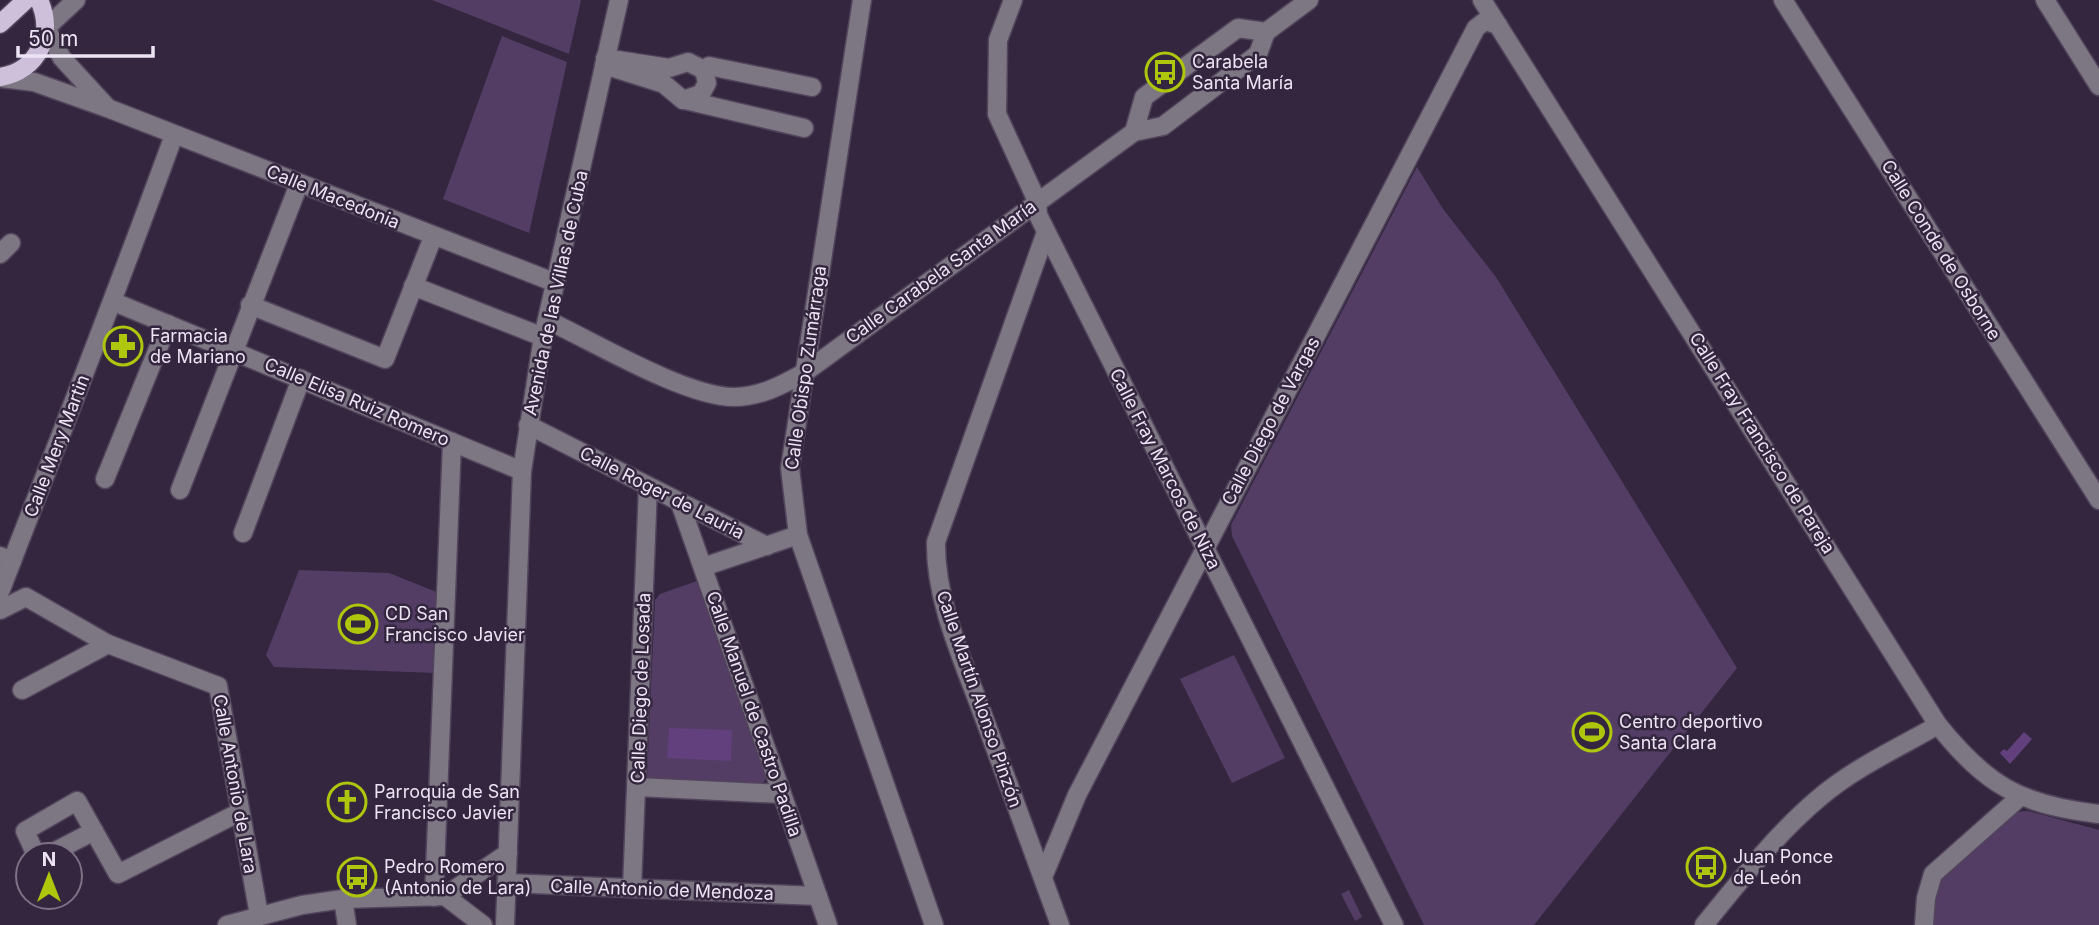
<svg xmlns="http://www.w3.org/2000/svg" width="2099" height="925" viewBox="0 0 2099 925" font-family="Inter,sans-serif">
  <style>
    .green { fill: #533d65 }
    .water { fill: #62407d }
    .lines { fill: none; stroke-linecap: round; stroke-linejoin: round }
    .minor-casing { stroke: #51445b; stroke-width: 21 }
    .major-casing { stroke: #51445b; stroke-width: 21 }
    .minor { stroke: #7d7683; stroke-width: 18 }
    .major { stroke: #cec0da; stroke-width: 18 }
    .labels { text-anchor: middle; stroke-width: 5; stroke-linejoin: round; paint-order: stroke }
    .poi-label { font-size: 18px; fill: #ece3f3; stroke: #33263e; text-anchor: start }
    .street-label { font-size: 18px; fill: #ece3f3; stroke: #33263e }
  </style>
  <rect width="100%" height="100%" fill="#33263e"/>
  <g class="green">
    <path d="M432,0h149l-12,54z"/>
    <path d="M502,36l65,26 -38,171 -86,-34z"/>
    <path d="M1417,167l26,42 53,68 241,391 -203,257h-110l-192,-389 -1,-11z"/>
    <path d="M299,570l90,3 50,20 -3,80 -162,-6 -8,-12z"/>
    <path d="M697,581l69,197 -3,5 -116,-5 8,-178 5,-6z"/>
    <path d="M1234,655l51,103 -53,25 -52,-104z"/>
    <path d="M2028,811l71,19v95h-168l6,-44 76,-69z"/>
    <path d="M1349,890l13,27 -7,4 -14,-27z"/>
  </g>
  <g class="water">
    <path d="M669,728l63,2 -1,31 -64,-3z"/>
    <path d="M2024,732l8,7 -22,25 -10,-11 4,-4 3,2z"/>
  </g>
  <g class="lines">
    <defs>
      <g id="minor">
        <path d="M76,0l-30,28 16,30 45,49"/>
        <path d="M862,0l-72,468 8,67 136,390"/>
        <path d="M1013,0l-15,40 -1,74 40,87 1,14 356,710"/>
        <path d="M1482,0l456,725c49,61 83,80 161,89"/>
        <path d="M1783,0l316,500"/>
        <path d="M2045,0l54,86"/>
        <path d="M604,65l60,19 19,16 18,-6 6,-11 -3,-13 -16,-8 -19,6 -64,-10"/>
        <path d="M709,66l103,21"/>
        <path d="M0,78l34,4 76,27 446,174"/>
        <path d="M685,100l119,28"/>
        <path d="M1134,132l29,-6 95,-72 8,-22"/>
        <path d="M1046,232l-110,310c-1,59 27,118 47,173 26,70 52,140 77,210"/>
        <path d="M0,254l11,-11"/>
        <path d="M413,286l130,51"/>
        <path d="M114,302l408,169"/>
        <path d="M250,305l135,54 48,-122"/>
        <path d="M547,320c47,22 139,77 187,77 26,0 48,-12 70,-24l330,-241 10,-35 94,-69 28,4 43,-32"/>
        <path d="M528,425l239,121"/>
        <path d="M105,479l63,-155"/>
        <path d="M180,490l119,-306"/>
        <path d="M680,503l148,422"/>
        <path d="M243,533l58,-154"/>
        <path d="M0,556l12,5c55,-142 110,-283 162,-426"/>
        <path d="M703,567l95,-32"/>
        <path d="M0,592l12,-31"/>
        <path d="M0,610l26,-13 82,47"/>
        <path d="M22,690l86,-46 110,42 41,229"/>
        <path d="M637,787l145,7"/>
        <path d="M36,855l-11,-24 52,-30 41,73 122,-62"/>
        <path d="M48,855l46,-24"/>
        <path d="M1043,877l34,-82 399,-767 9,-7 13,4"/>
        <path d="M507,883l311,13"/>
        <path d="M632,888l16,-401"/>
        <path d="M445,896l63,-43"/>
        <path d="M445,896l38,29"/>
        <path d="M434,897l18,-455"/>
        <path d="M343,899l4,26"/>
        <path d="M227,925l75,-20 41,-6 102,-3"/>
        <path d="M505,925l17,-454 21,-134 76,-337"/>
        <path d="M1704,925c36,-44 71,-90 115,-127 35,-30 79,-50 119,-73"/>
        <path d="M1924,925l2,-27 7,-24 88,-78"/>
      </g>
      <g id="major">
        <path d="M0,24l26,-24"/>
        <path d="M0,77c38,-6 55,-43 39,-77"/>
      </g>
    </defs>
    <use href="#minor" class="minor-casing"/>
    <use href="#major" class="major-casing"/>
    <use href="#minor" class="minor"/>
    <use href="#major" class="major"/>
  </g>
  <defs>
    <symbol id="bus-ring" viewBox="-11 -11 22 22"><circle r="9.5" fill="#33263e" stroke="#aec60b" stroke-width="1.5"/><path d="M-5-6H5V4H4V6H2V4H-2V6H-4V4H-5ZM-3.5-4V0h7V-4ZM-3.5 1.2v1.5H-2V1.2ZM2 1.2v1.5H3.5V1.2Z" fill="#aec60b"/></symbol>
    <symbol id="pharmacy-ring" viewBox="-11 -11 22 22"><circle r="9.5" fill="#33263e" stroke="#aec60b" stroke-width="1.5"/><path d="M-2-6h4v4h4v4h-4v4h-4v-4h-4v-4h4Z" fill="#aec60b"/></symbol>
    <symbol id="stadium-ring" viewBox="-11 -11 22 22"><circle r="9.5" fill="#33263e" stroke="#aec60b" stroke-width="1.5"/><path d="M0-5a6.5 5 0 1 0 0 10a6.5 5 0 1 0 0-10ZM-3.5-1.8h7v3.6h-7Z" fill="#aec60b"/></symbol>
    <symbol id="church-ring" viewBox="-11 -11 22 22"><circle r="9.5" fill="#33263e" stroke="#aec60b" stroke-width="1.5"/><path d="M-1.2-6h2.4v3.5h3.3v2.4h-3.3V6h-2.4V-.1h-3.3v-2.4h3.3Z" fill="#aec60b"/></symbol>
  </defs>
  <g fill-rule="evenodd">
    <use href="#bus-ring" x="1143" y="50" width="44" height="44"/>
    <use href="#pharmacy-ring" x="101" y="324" width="44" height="44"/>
    <use href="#stadium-ring" x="336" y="602" width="44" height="44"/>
    <use href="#stadium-ring" x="1570" y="710" width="44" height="44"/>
    <use href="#church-ring" x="325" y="780" width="44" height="44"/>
    <use href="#bus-ring" x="1684" y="845" width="44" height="44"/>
    <use href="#bus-ring" x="335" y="855" width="44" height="44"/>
  </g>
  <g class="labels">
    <g class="poi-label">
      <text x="1192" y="68">Carabela<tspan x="1192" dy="21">Santa María</tspan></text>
      <text x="150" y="342">Farmacia<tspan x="150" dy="21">de Mariano</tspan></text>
      <text x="385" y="620">CD San<tspan x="385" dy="21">Francisco Javier</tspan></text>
      <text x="1619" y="728">Centro deportivo<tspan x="1619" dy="21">Santa Clara</tspan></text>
      <text x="374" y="798">Parroquia de San<tspan x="374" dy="21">Francisco Javier</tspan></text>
      <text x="1733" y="863">Juan Ponce<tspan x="1733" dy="21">de León</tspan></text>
      <text x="384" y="873">Pedro Romero<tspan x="384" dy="21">(Antonio de Lara)</tspan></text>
    </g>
    <g class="street-label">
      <text transform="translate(333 197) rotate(22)" y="6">Calle Macedonia</text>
      <text transform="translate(1941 250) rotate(58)" y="6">Calle Conde de Osborne</text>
      <text transform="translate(941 272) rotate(-36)" y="6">Calle Carabela Santa María</text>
      <text transform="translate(556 293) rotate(-78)" y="6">Avenida de las Villas de Cuba</text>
      <text transform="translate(806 368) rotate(-82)" y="6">Calle Obispo Zumárraga</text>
      <text transform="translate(357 402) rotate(23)" y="6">Calle Elisa Ruiz Romero</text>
      <text transform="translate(1271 421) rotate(-62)" y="6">Calle Diego de Vargas</text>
      <text transform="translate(1762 443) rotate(58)" y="6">Calle Fray Francisco de Pareja</text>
      <text transform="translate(57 446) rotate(-69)" y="6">Calle Mery Martin</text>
      <text transform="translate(1165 469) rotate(63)" y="6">Calle Fray Marcos de Niza</text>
      <text transform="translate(662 493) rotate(27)" y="6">Calle Roger de Lauria</text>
      <text transform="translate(641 688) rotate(-88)" y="6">Calle Diego de Losada</text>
      <text transform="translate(979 699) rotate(71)" y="6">Calle Martín Alonso Pinzón</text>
      <text transform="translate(754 714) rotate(71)" y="6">Calle Manuel de Castro Padilla</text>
      <text transform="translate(235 784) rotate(80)" y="6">Calle Antonio de Lara</text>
      <text transform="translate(662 890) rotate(2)" y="6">Calle Antonio de Mendoza</text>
    </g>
  </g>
  <g transform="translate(49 876)"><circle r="33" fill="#33263e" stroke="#7d7286" stroke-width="2"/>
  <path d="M0-5L12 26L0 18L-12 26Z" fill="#aec60b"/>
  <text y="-10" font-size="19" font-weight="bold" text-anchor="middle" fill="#ece3f3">N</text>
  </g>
  <path d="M18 46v10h135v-10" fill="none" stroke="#ece3f3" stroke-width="3.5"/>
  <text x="28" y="46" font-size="21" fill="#ece3f3" stroke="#33263e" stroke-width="5" paint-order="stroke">50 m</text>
</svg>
